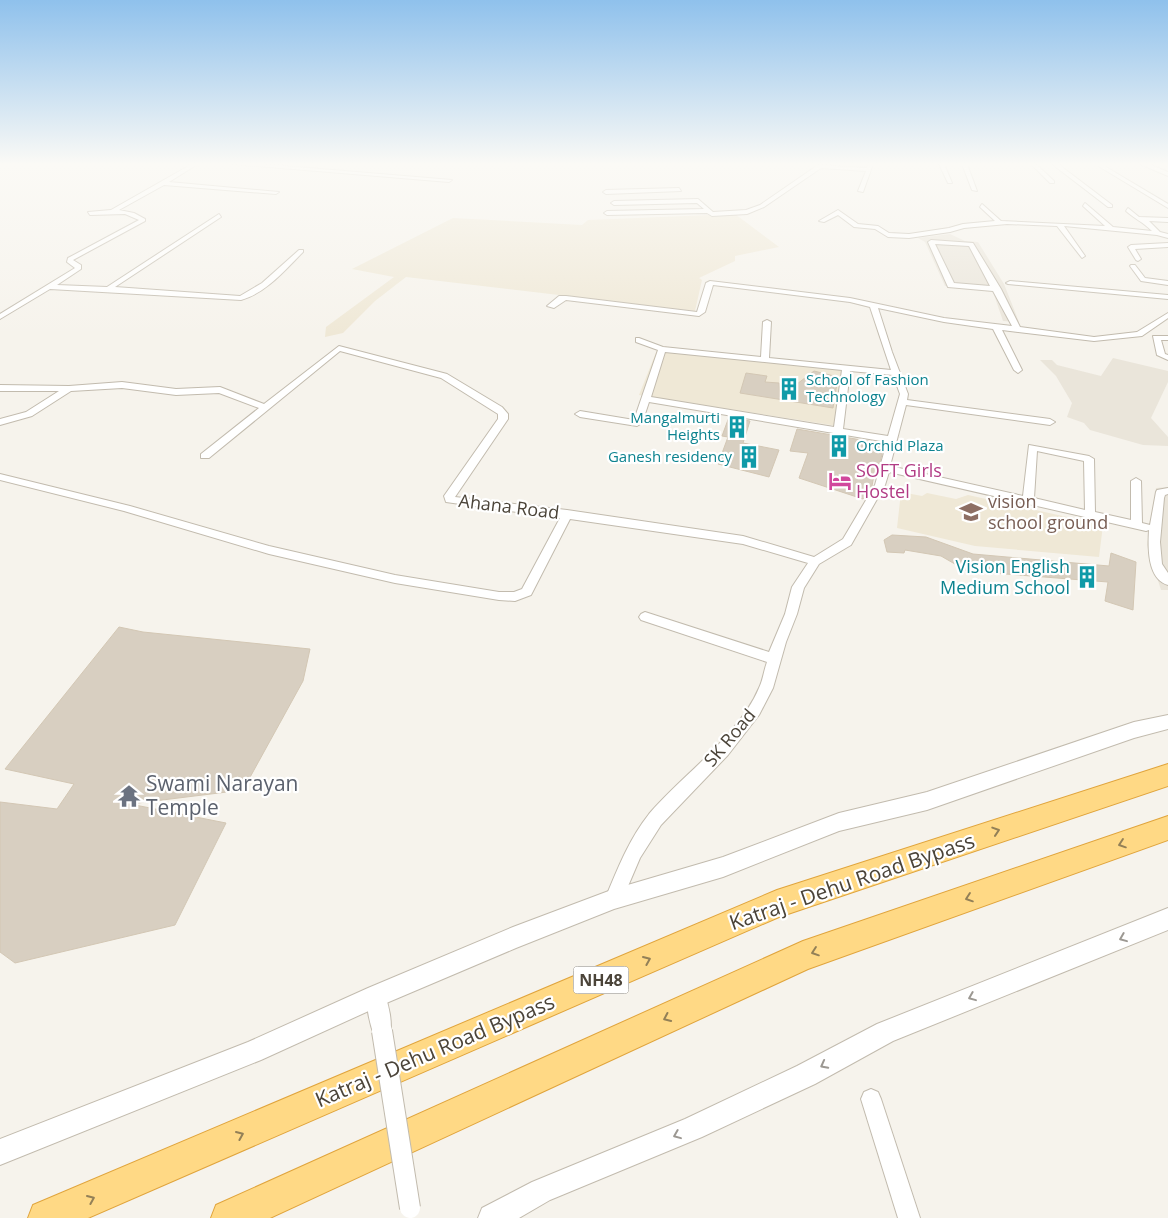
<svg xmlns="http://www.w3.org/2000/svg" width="1168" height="1218" viewBox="0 0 1168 1218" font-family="'Open Sans',sans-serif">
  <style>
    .residential { fill: #eae5da }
    .education { fill: #efe8d6 }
    .building { fill: #d8cfc1; stroke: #d3c7b4 }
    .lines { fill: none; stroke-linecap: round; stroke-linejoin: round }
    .minor-casing { stroke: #c2bbae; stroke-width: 2 }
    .tertiary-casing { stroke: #c2bbae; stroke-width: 2 }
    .trunk-casing { stroke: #e0a43c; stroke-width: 2 }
    .minor { fill: #fff; fill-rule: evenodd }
    .tertiary { fill: #fff; fill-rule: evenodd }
    .trunk { fill: #ffd985; fill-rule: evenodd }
    .minor-bridge-casing { stroke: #c2bbae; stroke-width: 22; stroke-linecap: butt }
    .minor-bridge { stroke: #fff; stroke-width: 20 }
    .oneway { stroke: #938057 }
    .oneway2 { stroke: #9c9892 }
    .labels { text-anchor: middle; stroke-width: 4.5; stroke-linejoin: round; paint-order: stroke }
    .far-culture-label { font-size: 15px; fill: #0d838f; stroke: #fff; text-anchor: start }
    .shield { fill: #fff; stroke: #817c74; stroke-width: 1 }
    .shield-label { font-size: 16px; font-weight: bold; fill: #4b4439 }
    .hotel-label { font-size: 18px; fill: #b23c85; stroke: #fff; text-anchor: start }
    .education-label { font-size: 18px; fill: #785e54; stroke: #fff; text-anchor: start }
    .street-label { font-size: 18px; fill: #4b4439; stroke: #fff }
    .culture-label { font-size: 18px; fill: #0d838f; stroke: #fff; text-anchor: end }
    .near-worship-label { font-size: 21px; fill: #5b616d; stroke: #fff; text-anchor: start }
    .near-street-label { font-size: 21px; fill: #4b4439; stroke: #fff }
  </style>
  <rect width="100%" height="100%" fill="#f6f3ec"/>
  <g class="residential">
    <path d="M950,234l15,7 13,1 26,42 15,38 -16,-1 -11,-32 -47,-3 -20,-44 -7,-4z"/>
    <path d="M1113,358l55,13v11l-17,36 17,19v9l-25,-1 -53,-15 -6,-7 -17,-6 5,-14 -16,-27 -16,-16h12l5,5 44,11z"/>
    <path d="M1168,487v103h-7l-14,-45 9,-57z"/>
  </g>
  <g class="education">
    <path d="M735,214l44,33 -44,9v5l-36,17 3,2 -7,31 -289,-34 -31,24 -32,32 -18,4 1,-10 68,-50 -42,-8 101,-51 129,7 6,-5z"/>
    <path d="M657,350l192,20 -5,57 -205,-32z"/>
    <path d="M901,492l21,4 5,-3 29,6 12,-4 135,30 -4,32 -124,-11 -78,-18z"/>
  </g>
  <g class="building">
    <path d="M814,371l24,6 -5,31 -93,-15 6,-20 21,3 -2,6 14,1 1,14z"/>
    <path d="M729,417l21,4 -7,22 36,7 -10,27 -51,-13 10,-27 -6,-1z"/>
    <path d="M797,429l88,15 -6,21 -3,-1 -4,22 -9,13 -64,-21 9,-25 -18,-2z"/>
    <path d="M892,535l34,2 47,17 136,12 2,-13 25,9 -3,48 -28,-9 3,-19 -141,-11 -26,-15 -36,-6 -1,3 -17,-1 -3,-12z"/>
    <path d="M119,627l24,5 167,17 -7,32 -60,109 -113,14 96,19 -51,102 -160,38 -15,-11v-150l57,7 17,-25 -69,-15z"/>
  </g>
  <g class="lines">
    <defs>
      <g id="minor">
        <path d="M192,164h6l-29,18 110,10 -3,2 -112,-9 -45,25 15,3 11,6v2l-72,39 8,5v4l-24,16 50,2 112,-73 2,3 -106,70 125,9 22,-13 37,-33h4v2c-18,18 -37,41 -62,48l-191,-11 -50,30v-5l75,-46 -8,-6 1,-4 71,-38 -14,-6 -35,1 -2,-3 23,-2z"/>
        <path d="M233,164h28l191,16 -3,2z"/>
        <path d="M868,164h5l-10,28 -5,-1 8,-20 -45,-3 -57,39 -17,7 -35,2 -5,-3 -100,2 -3,-2 3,-2 97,-2 -7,-6 -83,2 -3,-2 3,-2 84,-2 15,13 33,-2 14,-5 58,-40 49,3z"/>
        <path d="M939,164h5l8,19h-4z"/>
        <path d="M962,164h5l10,27 -5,-1z"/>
        <path d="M1031,164h5l18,17v2h-4z"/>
        <path d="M1052,164h6l54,41v2h-4z"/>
        <path d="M1095,164h6l67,40v4z"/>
        <path d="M679,188l2,3 -75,3 -3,-2 3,-2z"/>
        <path d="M1085,203l28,24 39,4c-9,-9 -17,-12 -26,-20l2,-3 11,9 29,1v4l-19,-1 11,11 8,2v4l-11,-3 -93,-9 21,30 -3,2 -25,-32 -50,-2 -43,4 -14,4 -41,6 -21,-1 -13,-8 -21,-2 -16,-12 -14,7 -5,-1 19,-11 20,14 20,2 11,7 20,1 40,-6 14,-4 32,-3 -15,-14 2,-3 19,17 104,5 -22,-20z"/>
        <path d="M931,240l42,3 28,46 19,38 74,10 43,-5 31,-19v5l-26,18 -48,5 -92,-11 20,40 -4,3 -4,-3 -21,-41 -49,-7 -66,-14 14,44 16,42 -1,6 143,19 5,3 -5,3 -144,-20 -16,61 133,30 6,-51 60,11 5,3 1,53 36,8v-39l5,-3 5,3 1,42 8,2 6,-33 1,-2 11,-2v6l-3,1 -1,3 -4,44 2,22 6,9v12c-21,-6 -20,-38 -19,-55l-3,1 -257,-59 -4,13 -34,60 -32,19 -15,24 -7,26 -11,28 -13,46 -14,27 -31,40 -67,70 -21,33 -20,47 -6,3 -6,-3 -3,-6c12,-29 24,-60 44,-85 33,-39 90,-78 110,-126 4,-8 5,-18 8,-26l-126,-42 -2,-3 2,-3 4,-2 124,40 16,-38 7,-27 16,-24 -65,-19 -173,-25 -39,76 -16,6 -16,-1 -104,-17 -126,-29 -145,-43 -124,-31v-6l130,32 139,40 126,29 104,17h15l8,-3 38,-71 -114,-16 -2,-6 54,-77v-5l-57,-36 -101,-27 -131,107h-8v-4l58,-46 -40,-15 -43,2 -54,-7 -51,3 -39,25 -32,9v-6l26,-7 33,-21h-59v-6l69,1 53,-4 54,7 44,-2 44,17 75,-58 108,28 55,33 6,7v5l-53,78 112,13 176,26 71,21 29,-18 32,-54 12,-43 -238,-40 -7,21 -5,3 -57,-9 -5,-3 5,-3 54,9 24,-70 -22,-8v-4h3l24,9 98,10 2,-35 4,-2 4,2 -2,36 122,12 -21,-63 -20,-5 -137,-17 -8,27 -6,4 -133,-16 -12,8 -7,-2 12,-10h7l131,16 9,-29 4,-2 140,17 94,20 68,8 -19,-35 -45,-4 -20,-45zM935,244l34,2 21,40 -36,-3zM665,352l177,18 -8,57 -183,-30zM850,371l43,4 7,19 -12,42 -45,-7zM1037,451l47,10 1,49 -51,-12z"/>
        <path d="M1168,243v4l-33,2 6,10 -3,2 -2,-1 -8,-13 3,-2z"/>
        <path d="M1131,265h4l10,13 23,3v4l-27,-4 -11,-15z"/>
        <path d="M1010,281l158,14v4l-160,-15 -2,-1z"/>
        <path d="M1153,336h15v4h-7l4,14 3,1v5l-11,-5z"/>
        <path d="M376,987l7,2c5,13 11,36 6,49l-7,3 -7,-3c-5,-13 -11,-36 -6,-49z"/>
        <path d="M871,1089l7,3 3,7 39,119h-22l-37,-119 3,-7z"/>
      </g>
      <g id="tertiary">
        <path d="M1140,164h9l19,8v4z"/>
        <path d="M1168,715v14l-34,9 -207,72 -88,21 -116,46 -109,32 -98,39 -132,56 -123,56 -261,105v-26l248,-97 120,-54 145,-61 101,-38 109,-32 116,-44 88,-21 207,-70z"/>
        <path d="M1168,908v22l-275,111 -78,43 -113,53 -152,63 -31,18h-41l4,-10 50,-26 153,-63 112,-53 80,-42z"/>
      </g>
      <g id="trunk">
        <path d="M1168,764v22l-389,131 -691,301h-60l5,-13 744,-315z"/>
        <path d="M1168,816v24l-360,129 -538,249h-59l5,-13 587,-264z"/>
      </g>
    </defs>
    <use href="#minor" class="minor-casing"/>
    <use href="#tertiary" class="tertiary-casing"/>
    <use href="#trunk" class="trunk-casing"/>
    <use href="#minor" class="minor"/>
    <use href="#tertiary" class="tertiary"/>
    <use href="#trunk" class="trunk"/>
    <defs>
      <path id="minor-bridge" d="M382,1031l28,177"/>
    </defs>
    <use href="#minor-bridge" class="minor-bridge-casing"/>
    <use href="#minor-bridge" class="minor-bridge"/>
  </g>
  <defs><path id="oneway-chevron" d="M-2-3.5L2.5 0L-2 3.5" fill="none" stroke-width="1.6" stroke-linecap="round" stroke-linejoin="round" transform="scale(1.25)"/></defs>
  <g class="oneway">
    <use href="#oneway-chevron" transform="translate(996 831) rotate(-18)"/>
    <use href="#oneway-chevron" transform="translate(1122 844) rotate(161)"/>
    <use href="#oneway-chevron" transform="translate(969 898) rotate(161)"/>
    <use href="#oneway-chevron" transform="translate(815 952) rotate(161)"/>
    <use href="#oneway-chevron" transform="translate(647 960) rotate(-23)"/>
    <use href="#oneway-chevron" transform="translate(667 1018) rotate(155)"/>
    <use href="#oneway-chevron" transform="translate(240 1135) rotate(-23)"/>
    <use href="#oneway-chevron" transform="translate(91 1199) rotate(-23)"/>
  </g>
  <g class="oneway2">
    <use href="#oneway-chevron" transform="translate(1123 938) rotate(158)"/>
    <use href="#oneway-chevron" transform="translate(972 997) rotate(158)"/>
    <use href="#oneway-chevron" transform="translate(824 1065) rotate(152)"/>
    <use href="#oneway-chevron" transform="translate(677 1135) rotate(158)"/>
  </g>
  <linearGradient id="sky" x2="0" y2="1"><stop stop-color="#8fc1ec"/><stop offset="0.49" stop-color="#fbfaf6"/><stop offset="1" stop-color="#fbfaf6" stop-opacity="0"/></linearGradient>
  <rect width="1168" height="335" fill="url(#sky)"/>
  <defs>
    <symbol id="building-bare" viewBox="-9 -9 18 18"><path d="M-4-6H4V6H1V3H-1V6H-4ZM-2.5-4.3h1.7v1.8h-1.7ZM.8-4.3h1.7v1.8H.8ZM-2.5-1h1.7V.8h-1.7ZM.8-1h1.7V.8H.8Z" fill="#0f9aa8" stroke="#fff" stroke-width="2.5" paint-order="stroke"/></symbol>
    <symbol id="hotel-bare" viewBox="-9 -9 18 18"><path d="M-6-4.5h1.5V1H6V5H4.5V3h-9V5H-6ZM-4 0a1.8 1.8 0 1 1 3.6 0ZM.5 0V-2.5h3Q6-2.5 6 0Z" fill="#d1479c" stroke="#fff" stroke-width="2.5" paint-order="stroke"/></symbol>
    <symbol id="school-bare" viewBox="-9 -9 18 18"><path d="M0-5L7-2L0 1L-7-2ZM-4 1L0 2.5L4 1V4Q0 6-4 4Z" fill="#8d6e63" stroke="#fff" stroke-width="2.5" paint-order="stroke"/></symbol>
    <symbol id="temple-bare" viewBox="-9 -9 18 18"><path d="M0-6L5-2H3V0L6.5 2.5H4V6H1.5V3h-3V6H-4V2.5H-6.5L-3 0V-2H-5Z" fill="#6b7280" stroke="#fff" stroke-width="2.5" paint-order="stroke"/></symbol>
  </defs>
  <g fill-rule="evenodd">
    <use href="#building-bare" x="773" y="373" width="32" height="32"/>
    <use href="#building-bare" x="721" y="411" width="32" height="32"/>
    <use href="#building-bare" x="823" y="430" width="32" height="32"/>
    <use href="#building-bare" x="733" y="441" width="32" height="32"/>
    <use href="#hotel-bare" x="824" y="465" width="32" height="32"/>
    <use href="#school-bare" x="955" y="496" width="32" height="32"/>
    <use href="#building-bare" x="1071" y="561" width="32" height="32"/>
    <use href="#temple-bare" x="113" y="780" width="32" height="32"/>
  </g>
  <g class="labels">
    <g class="far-culture-label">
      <text x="806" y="385">School of Fashion<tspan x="806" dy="17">Technology</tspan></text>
      <text x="720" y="423" text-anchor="end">Mangalmurti<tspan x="720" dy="17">Heights</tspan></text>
      <text x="856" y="451">Orchid Plaza</text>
      <text x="732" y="462" text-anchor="end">Ganesh residency</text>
    </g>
    <rect class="shield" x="573.5" y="966.5" width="55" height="27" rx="4"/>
    <g class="shield-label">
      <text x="601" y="986">NH48</text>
    </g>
    <g class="hotel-label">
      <text x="856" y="477">SOFT Girls<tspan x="856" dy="21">Hostel</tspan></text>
    </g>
    <g class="education-label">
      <text x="988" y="508">vision<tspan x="988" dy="21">school ground</tspan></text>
    </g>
    <g class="street-label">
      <text transform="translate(509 507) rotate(7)" y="6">Ahana Road</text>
      <text transform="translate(730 738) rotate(-50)" y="6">SK Road</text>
    </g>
    <g class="culture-label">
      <text x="1070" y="573">Vision English<tspan x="1070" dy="21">Medium School</tspan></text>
    </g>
    <g class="near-worship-label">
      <text x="146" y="791">Swami Narayan<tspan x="146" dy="24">Temple</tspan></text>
    </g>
    <g class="near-street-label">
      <text transform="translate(852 882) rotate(-19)" y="7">Katraj - Dehu Road Bypass</text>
      <text transform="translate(435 1051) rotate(-23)" y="7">Katraj - Dehu Road Bypass</text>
    </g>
  </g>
</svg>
